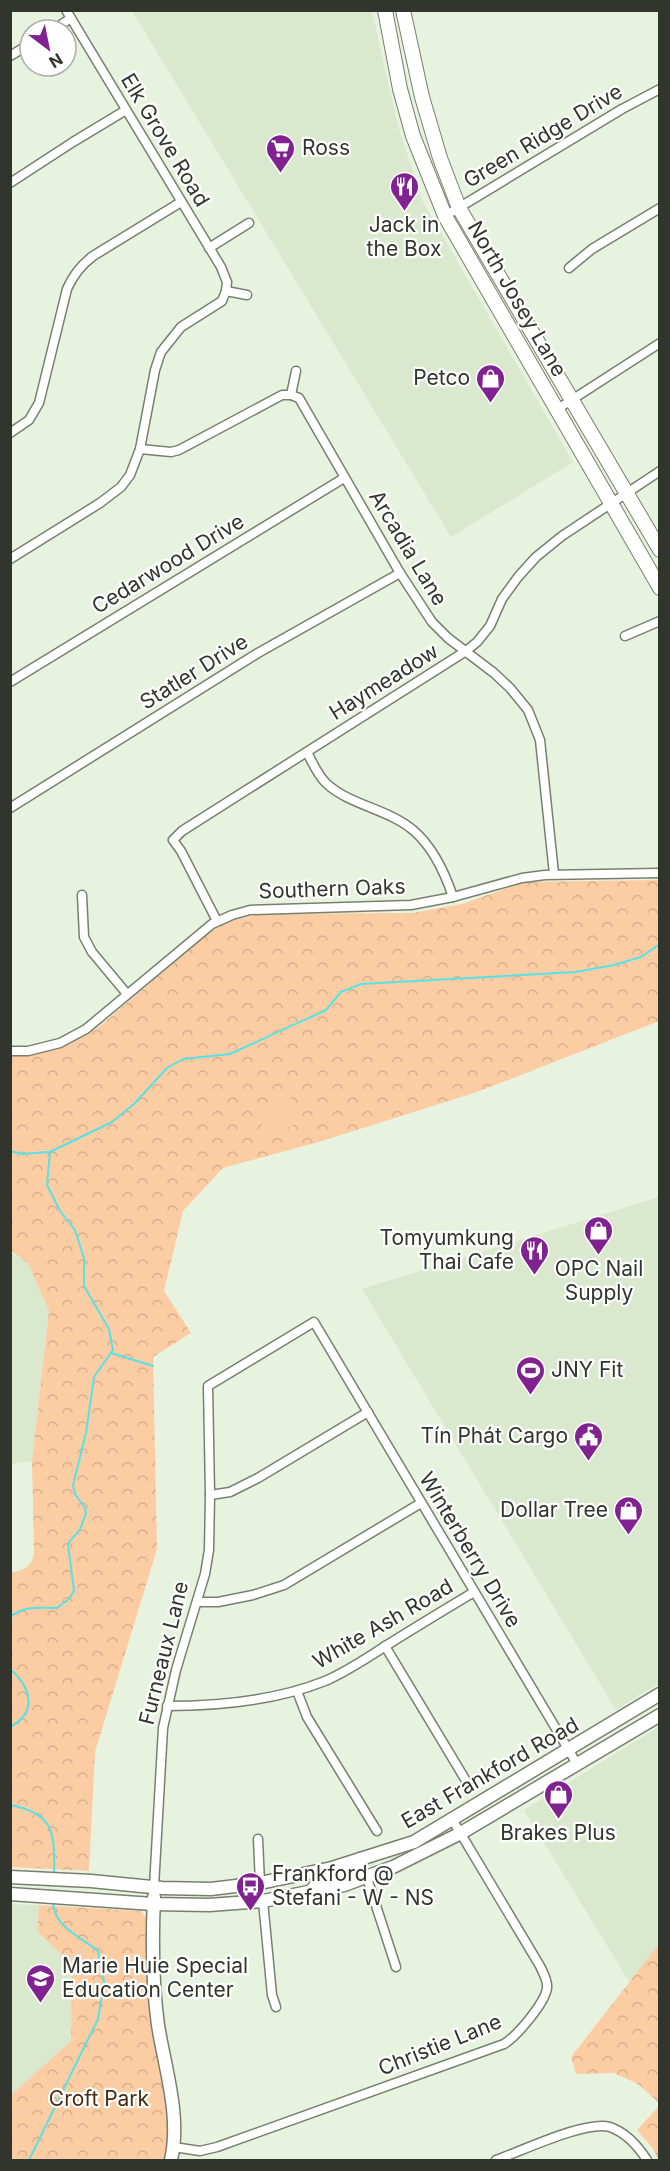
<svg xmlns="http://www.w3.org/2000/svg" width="670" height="2171" viewBox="0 0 670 2171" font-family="Inter,sans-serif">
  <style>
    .built { fill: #dae8cd }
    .park { fill: url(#park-crowns) }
    .pitch { fill: #fccca3 }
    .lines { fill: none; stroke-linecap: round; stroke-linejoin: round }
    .stream { stroke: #55e3e6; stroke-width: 2 }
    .street-casing { stroke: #77806e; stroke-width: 11 }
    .secondary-casing { stroke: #77806e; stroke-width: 15 }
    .primary-casing { stroke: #77806e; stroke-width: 16 }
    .street { stroke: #fff; stroke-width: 8 }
    .secondary { stroke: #fff; stroke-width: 12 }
    .primary { stroke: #fff; stroke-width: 14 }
    .labels { text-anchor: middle; stroke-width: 4.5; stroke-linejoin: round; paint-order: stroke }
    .street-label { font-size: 21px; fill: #31352d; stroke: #fff }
    .poi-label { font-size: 21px; fill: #31352d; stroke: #fff; text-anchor: start }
    .park-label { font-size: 21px; fill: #492c0f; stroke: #fff }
  </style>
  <defs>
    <pattern id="park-crowns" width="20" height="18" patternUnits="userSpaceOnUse" patternTransform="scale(1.5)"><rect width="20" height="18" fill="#fccca3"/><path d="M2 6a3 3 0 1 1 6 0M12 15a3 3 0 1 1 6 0" fill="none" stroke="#d8b08d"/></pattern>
  </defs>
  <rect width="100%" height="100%" fill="#e8f3df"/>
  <g class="built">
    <path d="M132,11h240l25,111 25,78 151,262 -122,75z"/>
    <path d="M659,1197v486l-43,27 -254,-421z"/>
    <path d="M10,1252l18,11 21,48 -17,150 -21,3z"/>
    <path d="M659,1727v217l-29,39 -106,-173z"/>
    <path d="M11,1904l28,1 -2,26 35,34 -1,76 -60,54z"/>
  </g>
  <g class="park">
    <path d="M659,880v141l-182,71 -155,49 -99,27 -40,43 -19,80 27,42 -38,24 4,192 -62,203 -6,119 -78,-4v-294c12,-3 19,-5 23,-18l-2,-94 17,-150 -21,-48 -17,-12v-196l25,-1 33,-10 30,-17 107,-92 21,-13 32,-8 152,-1 51,-9 62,-22z"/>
    <path d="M39,1905l102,6 6,8 -1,35 23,175 -1,21 -3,10h-154v-65l60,-54 1,-76 -35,-34z"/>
    <path d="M659,1944v159l-21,-19 -24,-11 -38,1 -5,-17z"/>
    <path d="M659,2106l1,54h-2l-4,-10 -17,-20z"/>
  </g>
  <path class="pitch" d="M290,1095l11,27 -35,14 -11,-27z"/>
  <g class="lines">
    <g class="stream">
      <path d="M10,1151l12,3 27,-2"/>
      <path d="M111,1353l42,13"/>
      <path d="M10,1617c16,-12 29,-9 47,-9l12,-9 5,-8 -6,-47 12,-15 6,-15 -1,-6 -10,-14 -2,-9 13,-52 8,-56 19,-27 -4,-21 -25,-43v-28l-9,-28 -15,-19 -13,-26 3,-33 62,-30 22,-18 33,-36 16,-9 47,-5 96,-44 15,-18 20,-8 215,-12 38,-7 27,-8 19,-13"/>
      <path d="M10,1669c20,17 29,43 0,58"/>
      <path d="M10,1805c45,8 45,29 44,70"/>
      <path d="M29,2160l69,-141 6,-37 -6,-31c-18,-15 -45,-24 -45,-50"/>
    </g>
    <defs>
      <g id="street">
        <path d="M53,30l18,-12"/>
        <path d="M10,56l20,-12"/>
        <path d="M10,183l63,-41 53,-32"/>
        <path d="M445,216l177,-107 38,-20"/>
        <path d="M209,248l40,-25"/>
        <path d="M569,268l23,-19 68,-41"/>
        <path d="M226,291l21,4"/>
        <path d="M291,395l5,-24"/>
        <path d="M556,410l104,-67"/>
        <path d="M10,433l19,-13 10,-17 28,-114c6,-14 14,-24 26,-33l88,-54"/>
        <path d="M140,449l31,3 8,-2 103,-55h9l8,3 101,175 32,49 16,16 46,35 16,15 18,22 12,30 14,134"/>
        <path d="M10,559l90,-56 21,-16 9,-12 10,-26 15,-79 6,-18 20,-25 41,-26 4,-10 1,-9 -6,-15 -155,-257"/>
        <path d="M625,636l35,-15"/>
        <path d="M10,682l334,-204"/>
        <path d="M307,752c5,10 11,24 20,32 23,21 61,25 86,46 20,17 32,43 40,67"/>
        <path d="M10,808l248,-155 142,-80"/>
        <path d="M82,895l2,42 8,15 35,42"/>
        <path d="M217,921l-36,-70 -8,-11 9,-9 284,-180 11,-9 13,-16 12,-27 16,-22 18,-20 26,-21 98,-65"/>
        <path d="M10,1051h18l32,-8 26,-14 126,-105 20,-9 18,-5 161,-5 42,-8 69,-19 23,-3 115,-2"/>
        <path d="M210,1495l20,-3 28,-14 110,-66"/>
        <path d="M198,1602h20l35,-7 31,-10 137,-82"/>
        <path d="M385,1646l80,133"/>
        <path d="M297,1691l10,26 70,114"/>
        <path d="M167,1706c53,0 108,-5 158,-25 21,-9 40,-22 59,-34 30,-19 60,-37 90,-55"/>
        <path d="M258,1839l2,44"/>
        <path d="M367,1878l29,89"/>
        <path d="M154,1887l9,-159 13,-58 29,-96 4,-24 1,-55 -2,-109 106,-64 263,442"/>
        <path d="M263,1901l9,94 4,12"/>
        <path d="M174,2147l26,4 17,-4 287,-103c13,-8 41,-41 43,-56 1,-8 -4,-15 -7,-22l-88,-147"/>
        <path d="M496,2160c26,-9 90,-40 114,-33 17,6 28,19 37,33"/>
      </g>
      <g id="secondary">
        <path d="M10,1877l81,4 71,7 49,1 49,-6 72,-15 82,-26 246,-148"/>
        <path d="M309,1893l9,-10 33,-11 9,-13"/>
        <path d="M10,1894l143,10 56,1 54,-4 81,-16 49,-18 68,-34 199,-118"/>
        <path d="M154,1897c-2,43 -2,85 4,128 7,44 23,91 13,135"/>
      </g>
      <g id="primary">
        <path d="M385,10l15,79 13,47 32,80 215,372"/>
        <path d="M403,10l19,87 18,61 19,50 201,342"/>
      </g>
    </defs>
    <use href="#street" class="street-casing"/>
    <use href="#secondary" class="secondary-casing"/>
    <use href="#primary" class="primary-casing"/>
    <use href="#street" class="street"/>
    <use href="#secondary" class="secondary"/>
    <use href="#primary" class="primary"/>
  </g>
  <defs>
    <symbol id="supermarket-pin" viewBox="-11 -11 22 30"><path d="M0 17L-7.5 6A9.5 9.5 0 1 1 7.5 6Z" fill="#802390" stroke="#fff"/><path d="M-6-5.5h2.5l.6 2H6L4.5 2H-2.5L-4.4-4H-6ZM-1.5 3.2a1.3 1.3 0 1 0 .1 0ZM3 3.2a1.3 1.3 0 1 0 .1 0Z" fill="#fff"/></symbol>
    <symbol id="restaurant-pin" viewBox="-11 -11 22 30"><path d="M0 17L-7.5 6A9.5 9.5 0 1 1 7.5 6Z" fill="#802390" stroke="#fff"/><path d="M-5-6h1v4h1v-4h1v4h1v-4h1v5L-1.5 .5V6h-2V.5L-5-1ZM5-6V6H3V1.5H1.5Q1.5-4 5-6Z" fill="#fff"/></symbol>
    <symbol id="shop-pin" viewBox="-11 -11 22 30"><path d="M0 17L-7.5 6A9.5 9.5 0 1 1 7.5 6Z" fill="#802390" stroke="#fff"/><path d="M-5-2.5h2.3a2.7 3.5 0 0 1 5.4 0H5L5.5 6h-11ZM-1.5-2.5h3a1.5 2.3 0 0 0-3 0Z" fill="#fff"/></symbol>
    <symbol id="stadium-pin" viewBox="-11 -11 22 30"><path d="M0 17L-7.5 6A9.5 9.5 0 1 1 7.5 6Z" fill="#802390" stroke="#fff"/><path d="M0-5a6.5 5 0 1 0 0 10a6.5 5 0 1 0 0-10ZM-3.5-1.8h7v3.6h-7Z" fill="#fff"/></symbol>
    <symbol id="civic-pin" viewBox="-11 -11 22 30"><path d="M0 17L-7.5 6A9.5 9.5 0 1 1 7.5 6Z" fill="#802390" stroke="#fff"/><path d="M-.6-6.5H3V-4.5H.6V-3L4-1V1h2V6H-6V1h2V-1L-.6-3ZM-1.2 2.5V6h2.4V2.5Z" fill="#fff"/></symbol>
    <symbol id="bus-pin" viewBox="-11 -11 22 30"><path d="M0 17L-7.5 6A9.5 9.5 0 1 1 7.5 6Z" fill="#802390" stroke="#fff"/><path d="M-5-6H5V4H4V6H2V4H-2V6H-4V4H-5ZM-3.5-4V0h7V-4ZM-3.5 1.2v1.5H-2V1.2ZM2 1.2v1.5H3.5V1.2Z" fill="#fff"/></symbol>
    <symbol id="school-pin" viewBox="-11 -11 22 30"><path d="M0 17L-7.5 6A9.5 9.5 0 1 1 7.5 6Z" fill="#802390" stroke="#fff"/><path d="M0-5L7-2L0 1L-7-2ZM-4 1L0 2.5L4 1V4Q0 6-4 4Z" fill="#fff"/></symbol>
  </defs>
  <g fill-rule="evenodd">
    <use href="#supermarket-pin" x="264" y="132" width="33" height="45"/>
    <use href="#restaurant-pin" x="388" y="170" width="33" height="45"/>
    <use href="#shop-pin" x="474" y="362" width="33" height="45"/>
    <use href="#shop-pin" x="582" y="1214" width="33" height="45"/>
    <use href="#restaurant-pin" x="518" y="1234" width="33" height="45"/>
    <use href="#stadium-pin" x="514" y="1354" width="33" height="45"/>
    <use href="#civic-pin" x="572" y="1420" width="33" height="45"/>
    <use href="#shop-pin" x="612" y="1494" width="33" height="45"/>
    <use href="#shop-pin" x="542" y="1778" width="33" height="45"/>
    <use href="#bus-pin" x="234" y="1870" width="33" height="45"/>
    <use href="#school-pin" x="24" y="1962" width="33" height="45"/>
  </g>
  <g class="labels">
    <g class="street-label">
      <text transform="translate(543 136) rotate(-31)" y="7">Green Ridge Drive</text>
      <text transform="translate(165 140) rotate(59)" y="7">Elk Grove Road</text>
      <text transform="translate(517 299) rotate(60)" y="7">North Josey Lane</text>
      <text transform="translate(408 548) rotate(59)" y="7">Arcadia Lane</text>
      <text transform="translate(168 564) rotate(-31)" y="7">Cedarwood Drive</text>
      <text transform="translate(194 672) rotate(-32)" y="7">Statler Drive</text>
      <text transform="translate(384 682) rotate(-32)" y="7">Haymeadow</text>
      <text transform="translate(332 889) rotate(-2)" y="7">Southern Oaks</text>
      <text transform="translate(470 1550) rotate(59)" y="7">Winterberry Drive</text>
      <text transform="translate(383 1624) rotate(-30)" y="7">White Ash Road</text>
      <text transform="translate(164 1653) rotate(-76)" y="7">Furneaux Lane</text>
      <text transform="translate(490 1773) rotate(-30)" y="7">East Frankford Road</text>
      <text transform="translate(440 2045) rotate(-22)" y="7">Christie Lane</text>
    </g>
    <g class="poi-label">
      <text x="302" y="155">Ross</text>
      <text x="404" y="232" text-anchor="middle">Jack in<tspan x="404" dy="24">the Box</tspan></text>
      <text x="470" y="385" text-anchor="end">Petco</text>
      <text x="514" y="1245" text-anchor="end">Tomyumkung<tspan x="514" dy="24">Thai Cafe</tspan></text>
      <text x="599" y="1276" text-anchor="middle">OPC Nail<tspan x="599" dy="24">Supply</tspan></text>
      <text x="551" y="1377">JNY Fit</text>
      <text x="568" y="1443" text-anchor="end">Tín Phát Cargo</text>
      <text x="608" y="1517" text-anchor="end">Dollar Tree</text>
      <text x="558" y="1840" text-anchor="middle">Brakes Plus</text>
      <text x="272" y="1881">Frankford @<tspan x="272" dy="24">Stefani - W - NS</tspan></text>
      <text x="62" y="1973">Marie Huie Special<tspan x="62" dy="24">Education Center</tspan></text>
    </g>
    <g class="park-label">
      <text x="99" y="2106">Croft Park</text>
    </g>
  </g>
  <rect width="670" height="2171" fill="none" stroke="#31352d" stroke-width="24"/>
  <g transform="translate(48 48) rotate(148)"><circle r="28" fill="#ffffff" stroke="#adaeab" stroke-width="1.5"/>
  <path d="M0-4.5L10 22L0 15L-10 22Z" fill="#802390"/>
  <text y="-9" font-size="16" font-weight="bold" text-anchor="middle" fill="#31352d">N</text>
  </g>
</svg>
